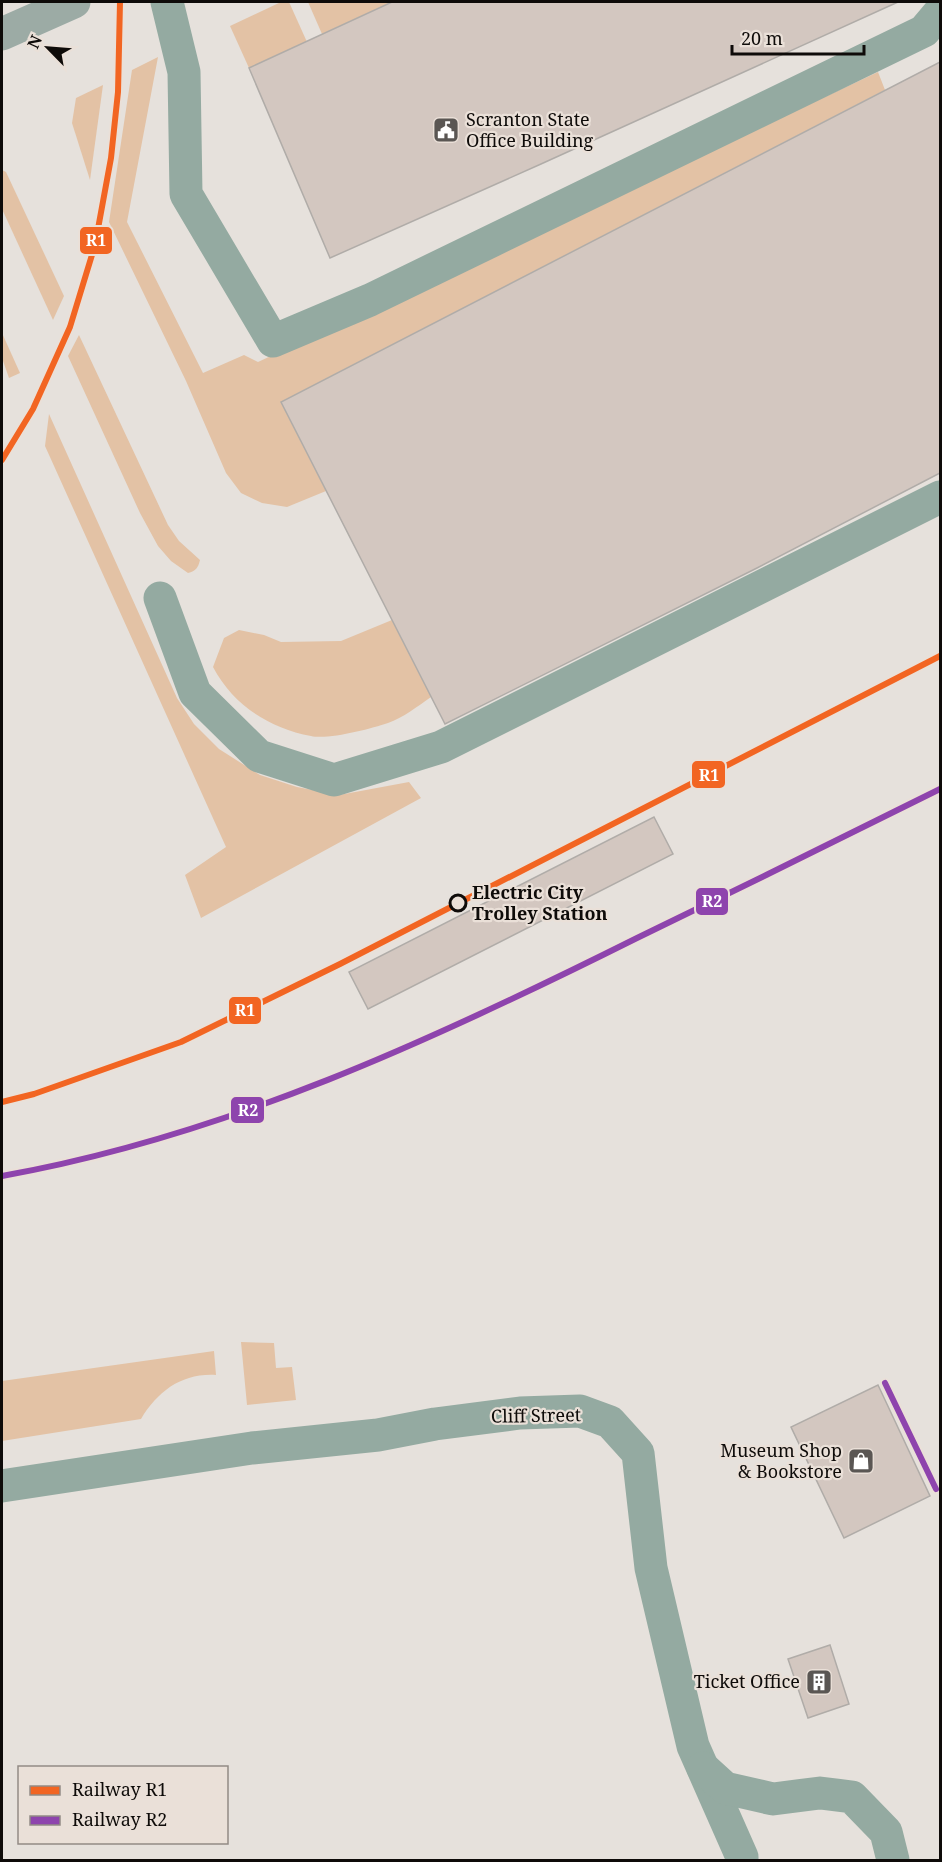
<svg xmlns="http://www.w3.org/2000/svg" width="942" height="1862" viewBox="0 0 942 1862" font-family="'Noto Serif',serif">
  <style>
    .green { fill: #e3c2a5 }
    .building { fill: #d3c7c0; stroke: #b0aca8; stroke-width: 1.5 }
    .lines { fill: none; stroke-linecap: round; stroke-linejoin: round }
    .minor { stroke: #94aaa1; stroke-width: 33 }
    .major { stroke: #9caba5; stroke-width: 33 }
    .rail-1-casing { stroke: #eae0d8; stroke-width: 10 }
    .rail-2-casing { stroke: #eae0d8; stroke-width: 10 }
    .rail-1 { stroke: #f26522; stroke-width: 6 }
    .rail-2 { stroke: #8e44ad; stroke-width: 6 }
    .stop-dot { fill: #eae0d8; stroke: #0e0b09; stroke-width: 3 }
    .labels { text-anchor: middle; stroke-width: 4.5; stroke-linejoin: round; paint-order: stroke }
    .poi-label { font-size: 18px; fill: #0e0b09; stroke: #eae0d8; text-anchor: end }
    .stop-label { font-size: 18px; font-weight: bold; fill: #0e0b09; stroke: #eae0d8; text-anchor: start }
    .street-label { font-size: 18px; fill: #0e0b09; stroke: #eae0d8 }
    .line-badge { stroke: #eae0d8; stroke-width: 2 }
    .badge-label { font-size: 16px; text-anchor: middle; font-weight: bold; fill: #fff }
  </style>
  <rect width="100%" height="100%" fill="#e6e1dc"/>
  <g class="green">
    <path d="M281,2h8l18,40 -58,26 -19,-42z"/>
    <path d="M308,2h84l-70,32z"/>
    <path d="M158,57l-31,165 76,151 41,-18 14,7 620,-290 7,18 -604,312 45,89 -39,16 -25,-4 -21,-10 -15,-20 -40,-92 -77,-159 23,-152z"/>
    <path d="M103,85l-13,95 -18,-57 4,-25z"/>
    <path d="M2,170l4,2 58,124 -11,24 -51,-111z"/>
    <path d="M2,333l18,40 -11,5 -7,-20z"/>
    <path d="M79,335l89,190 11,16 21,19c-2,8 -4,11 -12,13l-17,-12 -13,-15 -18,-33 -72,-157z"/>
    <path d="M49,414l128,284 17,26 25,25 41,26 37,12 42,8 70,-13 12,16 -220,120 -16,-43 41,-28 -181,-401z"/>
    <path d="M392,620l39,77c-13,9 -28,21 -43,26 -18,6 -60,17 -77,13 -42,-8 -78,-31 -98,-69l11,-29 15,-8 25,5 17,7 60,-1z"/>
    <path d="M241,1342l33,1 2,25 16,-1 4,33 -49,5z"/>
    <path d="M214,1351l2,24c-34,-2 -58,16 -75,44l-139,22v-60z"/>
  </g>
  <g class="building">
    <path d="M392,2h506l-357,162 -211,94 -81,-190z"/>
    <path d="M940,62v411l-183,95 -312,156 -164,-322z"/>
    <path d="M654,817l19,37 -305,155 -19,-37z"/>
    <path d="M878,1385l52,111 -86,42 -53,-111z"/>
    <path d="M830,1645l19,59 -41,14 -20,-59z"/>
  </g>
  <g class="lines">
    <g class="minor">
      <path d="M167,2l17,70 2,122 87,147 97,-41 554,-269 16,-19"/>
      <path d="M160,598l35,95 64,63 75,24 107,-33 499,-250"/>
      <path d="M2,1486l250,-38 126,-13 57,-11 85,-11 60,-2 30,11 28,31 13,115 42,178 49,111v3"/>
      <path d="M703,1768l22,20 48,11 47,-6 32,4 34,35 7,28"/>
    </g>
    <path class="major" d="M2,34l72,-32"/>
    <defs>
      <g id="rail-1">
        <path d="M2,460l31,-51 37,-82 25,-82 16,-87 7,-66 2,-90"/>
        <path d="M2,1102l32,-8 147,-52 159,-78 600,-308"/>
      </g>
      <g id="rail-2">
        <path d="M2,1176c224,-40 433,-137 635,-238 101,-49 203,-99 303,-149"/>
        <path d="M885,1383l51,106"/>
      </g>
    </defs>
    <use href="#rail-1" class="rail-1-casing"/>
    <use href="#rail-2" class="rail-2-casing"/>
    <use href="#rail-1" class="rail-1"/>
    <use href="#rail-2" class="rail-2"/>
  </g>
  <defs>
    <symbol id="civic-square" viewBox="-11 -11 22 22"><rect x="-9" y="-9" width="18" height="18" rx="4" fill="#5a5653" stroke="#eae0d8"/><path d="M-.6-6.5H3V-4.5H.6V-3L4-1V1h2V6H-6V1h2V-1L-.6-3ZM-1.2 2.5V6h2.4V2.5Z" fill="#fff"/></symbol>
    <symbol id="shop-square" viewBox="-11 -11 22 22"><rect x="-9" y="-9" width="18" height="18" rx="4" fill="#5a5653" stroke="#eae0d8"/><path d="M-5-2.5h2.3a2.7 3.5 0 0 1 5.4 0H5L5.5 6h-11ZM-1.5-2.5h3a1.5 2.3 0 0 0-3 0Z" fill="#fff"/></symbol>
    <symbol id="building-square" viewBox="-11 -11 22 22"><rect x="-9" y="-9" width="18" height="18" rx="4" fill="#5a5653" stroke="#eae0d8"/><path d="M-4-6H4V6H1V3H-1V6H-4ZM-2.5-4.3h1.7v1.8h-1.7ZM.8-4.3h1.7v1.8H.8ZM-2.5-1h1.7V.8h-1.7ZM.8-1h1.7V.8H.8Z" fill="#fff"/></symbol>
  </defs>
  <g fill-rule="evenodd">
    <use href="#civic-square" x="431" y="115" width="30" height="30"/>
    <use href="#shop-square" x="846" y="1446" width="30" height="30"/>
    <use href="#building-square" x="804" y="1667" width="30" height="30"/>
  </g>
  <circle class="stop-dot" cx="458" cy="903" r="8"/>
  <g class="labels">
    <g class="poi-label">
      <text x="466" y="126" text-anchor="start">Scranton State<tspan x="466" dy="21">Office Building</tspan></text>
      <text x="842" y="1457">Museum Shop<tspan x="842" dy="21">&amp; Bookstore</tspan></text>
      <text x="800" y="1688">Ticket Office</text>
    </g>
    <g class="stop-label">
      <text x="472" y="899">Electric City<tspan x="472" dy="21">Trolley Station</tspan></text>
    </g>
    <g class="street-label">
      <text transform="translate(536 1416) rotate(-1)" y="6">Cliff Street</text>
    </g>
  </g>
  <g class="line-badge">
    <rect x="79" y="226" width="34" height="29" rx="6" fill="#f26522"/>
    <rect x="691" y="760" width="35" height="29" rx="6" fill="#f26522"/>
    <rect x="695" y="887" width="34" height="29" rx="6" fill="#8e44ad"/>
    <rect x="228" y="996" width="34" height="29" rx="6" fill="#f26522"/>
    <rect x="230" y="1096" width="35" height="28" rx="6" fill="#8e44ad"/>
  </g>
  <g class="badge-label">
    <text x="96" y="246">R1</text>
    <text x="709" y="781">R1</text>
    <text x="712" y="907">R2</text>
    <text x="245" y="1016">R1</text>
    <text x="248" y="1116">R2</text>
  </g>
  <rect width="942" height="1862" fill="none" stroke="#0e0b09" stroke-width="6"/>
  <rect x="18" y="1766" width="210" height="78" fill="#eae0d8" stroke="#928b85" stroke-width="1.5"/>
  <rect x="30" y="1786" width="30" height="9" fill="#f26522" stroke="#928b85" stroke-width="1.5"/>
  <text x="72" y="1796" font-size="18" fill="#0e0b09">Railway R1</text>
  <rect x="30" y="1816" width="30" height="9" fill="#8e44ad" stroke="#928b85" stroke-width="1.5"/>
  <text x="72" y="1826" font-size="18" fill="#0e0b09">Railway R2</text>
  <g transform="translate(48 48) rotate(295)" stroke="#eae0d8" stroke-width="4.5" paint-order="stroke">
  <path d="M0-4.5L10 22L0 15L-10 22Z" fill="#0e0b09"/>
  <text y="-9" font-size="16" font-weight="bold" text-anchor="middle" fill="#0e0b09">N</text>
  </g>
  <path d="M732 45v9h132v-9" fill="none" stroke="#0e0b09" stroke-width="3"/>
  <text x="741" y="45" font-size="18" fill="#0e0b09" stroke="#eae0d8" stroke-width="4.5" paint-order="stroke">20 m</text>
</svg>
